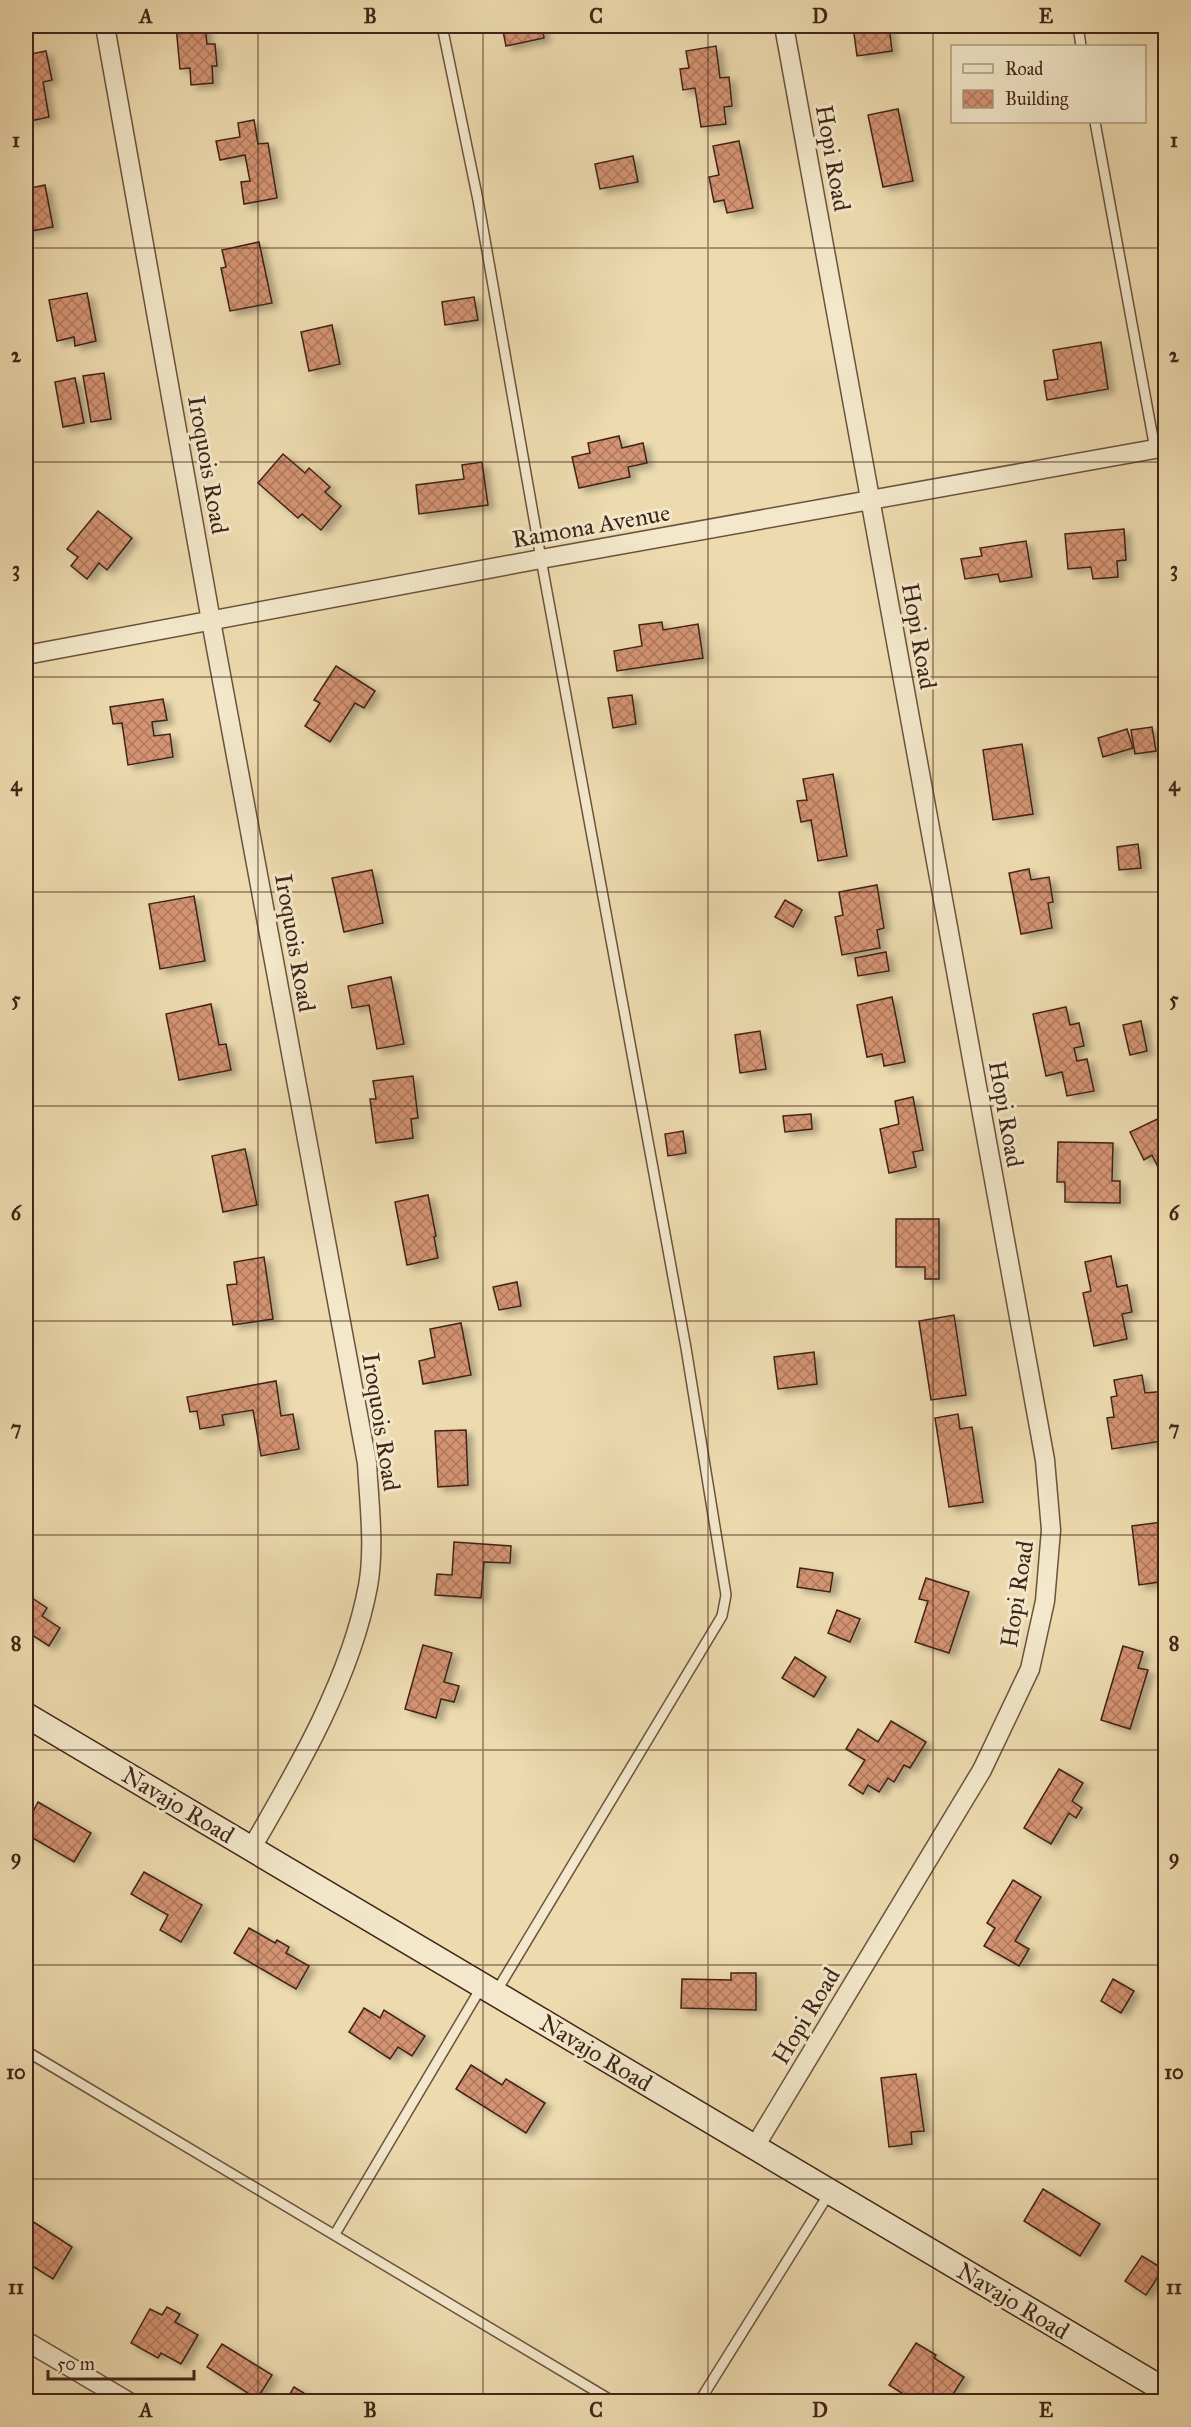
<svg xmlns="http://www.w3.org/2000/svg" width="1191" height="2427" viewBox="0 0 1191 2427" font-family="'IM FELL Great Primer',serif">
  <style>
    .building { fill: url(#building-cross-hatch); stroke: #412419; stroke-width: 1.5; filter: url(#shadow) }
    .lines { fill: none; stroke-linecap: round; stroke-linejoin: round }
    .lane-casing { stroke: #6c523e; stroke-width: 12 }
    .street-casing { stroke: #6c523e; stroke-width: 21 }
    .secondary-casing { stroke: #412419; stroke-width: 27 }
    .lane { stroke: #f3e8cb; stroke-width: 9 }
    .street { stroke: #f3e8cb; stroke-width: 18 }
    .secondary { stroke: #f3e8cb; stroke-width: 24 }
    .grid { fill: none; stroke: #412419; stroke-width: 1.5; stroke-opacity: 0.55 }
    .labels { text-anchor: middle; stroke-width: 6; stroke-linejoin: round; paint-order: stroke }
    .street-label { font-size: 24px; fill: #412419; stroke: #f3e8cb }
    .neatline { fill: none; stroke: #412419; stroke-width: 2 }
    .grid-label { font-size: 20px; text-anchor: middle; font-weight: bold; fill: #412419 }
  </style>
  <defs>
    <pattern id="building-cross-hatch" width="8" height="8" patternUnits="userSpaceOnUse" patternTransform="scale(1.5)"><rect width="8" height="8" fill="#d49372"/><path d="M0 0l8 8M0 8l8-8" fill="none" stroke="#ae785d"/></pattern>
    <filter id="shadow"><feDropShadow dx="6" dy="4" stdDeviation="3" flood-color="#0004"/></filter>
  </defs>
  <rect width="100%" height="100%" fill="#eddbaf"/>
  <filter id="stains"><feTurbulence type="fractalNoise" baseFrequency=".00333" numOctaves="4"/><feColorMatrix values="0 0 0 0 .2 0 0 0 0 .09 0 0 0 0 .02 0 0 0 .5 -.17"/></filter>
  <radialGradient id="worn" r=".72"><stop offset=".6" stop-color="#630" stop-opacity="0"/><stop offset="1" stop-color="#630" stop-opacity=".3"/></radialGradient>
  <g class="building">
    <path d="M176,26h29l2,18h8l2,22h-5l1,17 -22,2 -1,-17 -10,1z"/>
    <path d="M502,26h40l2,12 -38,8z"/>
    <path d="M853,26h36l3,25 -35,5z"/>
    <path d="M716,46l4,32 9,-1 3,29 -8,1 2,17 -25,3 -6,-39 -12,2 -3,-21 9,-1 -3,-17z"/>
    <path d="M46,51l6,29 -9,2 6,35 -23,5v-67z"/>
    <path d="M898,109l15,72 -30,6 -15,-72z"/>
    <path d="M254,120l4,24 10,-1 9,55 -33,6 -3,-22 9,-1 -5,-26 -25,5 -4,-19 24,-4 -2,-14z"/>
    <path d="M739,141l14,67 -26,5 -3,-13 -10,2 -5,-25 10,-2 -6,-29z"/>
    <path d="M633,156l5,26 -38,7 -5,-25z"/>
    <path d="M45,185l8,42 -27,5v-43z"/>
    <path d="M259,242l13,61 -42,8 -9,-43 5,-1 -4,-17z"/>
    <path d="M87,293l9,48 -21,5 -1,-9 -17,4 -8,-41z"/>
    <path d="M474,297l4,23 -33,5 -3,-23z"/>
    <path d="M332,325l8,39 -31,7 -8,-39z"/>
    <path d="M1101,342l7,47 -61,11 -3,-19 14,-2 -5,-29z"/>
    <path d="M104,373l7,46 -20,3 -8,-46z"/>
    <path d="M75,378l9,45 -21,4 -8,-45z"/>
    <path d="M619,436l3,12 21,-5 4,20 -19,4 2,10 -51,11 -7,-31 18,-4 -2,-10z"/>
    <path d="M283,454l22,19 4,-5 21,19 -5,5 16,14 -20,24 -19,-16 -4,4 -40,-35z"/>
    <path d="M482,462l6,43 -69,9 -3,-29 48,-6 -2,-14z"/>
    <path d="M98,511l34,27 -25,32 -8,-7 -12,16 -16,-13 7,-9 -11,-8z"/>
    <path d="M1124,529l2,31 -9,1 1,16 -25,2 -2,-12 -23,2 -3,-35z"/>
    <path d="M1026,541l6,36 -32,5 -2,-8 -33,5 -4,-20 21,-3 -2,-8z"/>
    <path d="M662,622l1,8 35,-6 5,34 -86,13 -3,-20 28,-5 -3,-21z"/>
    <path d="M336,666l39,25 -11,17 -9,-5 -25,39 -25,-16 15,-23 -6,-3z"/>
    <path d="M632,695l4,29 -23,4 -5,-30z"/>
    <path d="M163,699l4,21 -15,2 2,14 16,-2 3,23 -45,8 -6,-42 -9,1 -3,-17z"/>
    <path d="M1152,727l4,24 -21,3 -4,-24z"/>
    <path d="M1127,729l6,19 -30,9 -5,-19z"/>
    <path d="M1022,744l11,70 -40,6 -10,-70z"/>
    <path d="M833,774l14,82 -29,5 -7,-41 -10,2 -4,-21 10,-1 -4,-21z"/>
    <path d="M1138,844l3,24 -22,2 -2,-23z"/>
    <path d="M1029,869l2,11 18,-3 4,25 -5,1 4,25 -31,6 -12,-61z"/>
    <path d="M372,870l11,53 -39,9 -12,-54z"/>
    <path d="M877,885l7,43 -7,2 3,18 -38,7 -7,-38 8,-2 -4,-23z"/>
    <path d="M194,896l11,65 -45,8 -11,-65z"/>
    <path d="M785,900l17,10 -9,17 -18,-10z"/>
    <path d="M886,952l3,19 -31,5 -3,-18z"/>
    <path d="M391,977l13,67 -27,5 -8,-44 -17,3 -4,-22z"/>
    <path d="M892,997l13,65 -21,4 -2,-12 -15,3 -10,-52z"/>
    <path d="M211,1004l8,41 7,-1 5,26 -52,10 -13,-66z"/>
    <path d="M1066,1007l4,18 9,-2 5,23 -10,2 3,13 10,-2 7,32 -27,5 -5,-24 -16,4 -13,-62z"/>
    <path d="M1141,1021l6,30 -17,4 -7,-30z"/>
    <path d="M760,1031l6,38 -26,4 -5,-38z"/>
    <path d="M413,1076l5,42 -7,1 2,19 -37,5 -6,-44h6l-3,-18z"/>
    <path d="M913,1097l10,53 -10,2 3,15 -27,6 -9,-44 19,-5 -4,-23z"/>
    <path d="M811,1114l1,15 -27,3 -2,-16z"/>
    <path d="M1166,1115v51l-7,3 -7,-14 -8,5 -14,-28z"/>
    <path d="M683,1131l3,22 -18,3 -3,-22z"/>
    <path d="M1058,1142l55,1 -1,38h8v22l-55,-1v-20h-8z"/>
    <path d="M245,1149l12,56 -34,7 -11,-56z"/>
    <path d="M428,1195l8,41 -2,1 4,21 -31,7 -12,-63z"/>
    <path d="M896,1219h43v60h-14v-12h-29z"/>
    <path d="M1111,1256l6,31 10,-2 5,27 -10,2 5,25 -33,7 -11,-53 8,-2 -6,-29z"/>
    <path d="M264,1257l9,62 -40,6 -6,-40 10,-1 -3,-22z"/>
    <path d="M517,1282l4,24 -22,4 -6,-23z"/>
    <path d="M954,1315l12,80 -35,5 -12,-79z"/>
    <path d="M461,1323l10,52 -48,9 -4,-23 16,-4 -5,-28z"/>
    <path d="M814,1352l3,32 -39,5 -4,-32z"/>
    <path d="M1142,1375l3,18 21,-2v23l-8,2 4,25 -50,8 -5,-31 7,-1 -3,-20 6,-1 -3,-16z"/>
    <path d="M276,1381l5,35 12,-2 6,35 -38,7 -8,-46 -31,5 2,10 -24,4 -3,-18 -7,1 -3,-15z"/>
    <path d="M958,1414l2,15 12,-2 11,75 -34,5 -14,-89z"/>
    <path d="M466,1430l2,55 -30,2 -3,-56z"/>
    <path d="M1162,1522l4,24v35l-27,4 -7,-59z"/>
    <path d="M454,1542l57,4 -1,17 -26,-1 -3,36 -46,-3 2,-21 15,1z"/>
    <path d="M800,1568l33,5 -3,19 -33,-5z"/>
    <path d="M926,1578l43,14 -20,61 -34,-11 13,-41 -9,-2z"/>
    <path d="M26,1594l21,14 -5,8 18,12 -11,18 -23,-15z"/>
    <path d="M837,1610l23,9 -10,23 -22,-9z"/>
    <path d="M423,1645l29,8 -8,29 15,4 -5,16 -13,-3 -5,19 -31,-9z"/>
    <path d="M1123,1646l20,6 -5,16 10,2 -18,59 -29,-9z"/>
    <path d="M795,1657l31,20 -12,20 -32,-19z"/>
    <path d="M891,1721l35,21 -16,26 -6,-3 -10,17 -6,-4 -9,14 -11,-7 -5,9 -14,-9 16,-25 -19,-11 12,-20 20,13z"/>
    <path d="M1059,1769l24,14 -11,18 10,7 -6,10 -7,-5 -18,31 -27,-16z"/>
    <path d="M38,1802l53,31 -17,29 -48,-28v-9z"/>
    <path d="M144,1872l58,33 -21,37 -21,-12 8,-15 -37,-21z"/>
    <path d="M1013,1880l28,17 -26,44 14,8 -10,17 -35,-20 11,-18 -8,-5z"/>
    <path d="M249,1928l26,15 2,-3 12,7 -3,6 23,13 -13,23 -62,-36z"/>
    <path d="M731,1973h25v37l-75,-2 1,-29 49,1z"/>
    <path d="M1113,1979l21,12 -13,22 -20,-12z"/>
    <path d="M364,2008l16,10 4,-8 41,26 -13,20 -14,-9 -8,12 -41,-27z"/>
    <path d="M471,2065l31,20 4,-6 39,24 -19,30 -70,-44z"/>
    <path d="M916,2074l8,57 -13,1 1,12 -23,3 -8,-69z"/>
    <path d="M1043,2189l57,35 -20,32 -56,-35z"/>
    <path d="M32,2221l40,26 -19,32 -27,-17v-36l2,1z"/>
    <path d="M1142,2256l21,13 -17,26 -21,-14z"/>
    <path d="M167,2307l13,7 -5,8 23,13 -17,29 -20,-11 -3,5 -27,-15 19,-34 12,6z"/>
    <path d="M916,2343l20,12 -2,3 30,19 -16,25h-32l-27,-17z"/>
    <path d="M222,2344l50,31 -15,24 -50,-32z"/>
    <path d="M294,2387l24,15h-33z"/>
  </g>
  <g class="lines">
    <defs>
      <g id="lane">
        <path d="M442,26l36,174 63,359 145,789 40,247 -4,21 -226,376"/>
        <path d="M1078,26l3,20"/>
        <path d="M1095,122l60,327"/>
        <path d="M26,2051l588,351"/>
        <path d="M335,2234l147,-248"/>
        <path d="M699,2402l131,-210"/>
      </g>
      <g id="street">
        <path d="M105,26l106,595 156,842c2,39 8,85 1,123 -17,92 -71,184 -117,263"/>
        <path d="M26,655l515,-96 625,-112"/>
        <path d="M754,2148l228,-378 48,-101 15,-68 6,-71 -6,-70 -261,-1434"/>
        <path d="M26,2341l103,61"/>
      </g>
      <path id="secondary" d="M26,1715l1140,676"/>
    </defs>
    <use href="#lane" class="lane-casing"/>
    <use href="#street" class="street-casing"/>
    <use href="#secondary" class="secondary-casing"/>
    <use href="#lane" class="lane"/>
    <use href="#street" class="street"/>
    <use href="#secondary" class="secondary"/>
  </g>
  <path class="grid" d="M258,26v2376M483,26v2376M708,26v2376M933,26v2376M26,248h1140M26,462h1140M26,677h1140M26,892h1140M26,1106h1140M26,1321h1140M26,1535h1140M26,1750h1140M26,1965h1140M26,2179h1140"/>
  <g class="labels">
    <g class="street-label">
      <text transform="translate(833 158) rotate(80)" y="8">Hopi Road</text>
      <text transform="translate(208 465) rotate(80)" y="8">Iroquois Road</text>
      <text transform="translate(591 526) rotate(-10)" y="8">Ramona Avenue</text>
      <text transform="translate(919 636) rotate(80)" y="8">Hopi Road</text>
      <text transform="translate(295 943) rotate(80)" y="8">Iroquois Road</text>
      <text transform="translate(1006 1114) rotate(80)" y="8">Hopi Road</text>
      <text transform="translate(381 1422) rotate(81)" y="8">Iroquois Road</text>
      <text transform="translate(1017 1594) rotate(-81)" y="8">Hopi Road</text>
      <text transform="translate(178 1805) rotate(31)" y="8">Navajo Road</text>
      <text transform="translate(806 2016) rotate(-59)" y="8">Hopi Road</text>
      <text transform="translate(596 2053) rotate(31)" y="8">Navajo Road</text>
      <text transform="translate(1013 2301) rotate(31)" y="8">Navajo Road</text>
    </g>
  </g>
  <rect width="1191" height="2427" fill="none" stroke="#eddbaf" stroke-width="66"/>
  <rect x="951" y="45" width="195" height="78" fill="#f3e8cb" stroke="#ac9a84" stroke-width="1.5"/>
  <rect x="963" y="64" width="30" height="9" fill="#f3e8cb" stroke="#ac9a84" stroke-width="1.5"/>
  <text x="1005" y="75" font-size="18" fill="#412419">Road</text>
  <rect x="963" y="90" width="30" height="18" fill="url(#building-cross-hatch)" stroke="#ac9a84" stroke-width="1.5"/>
  <text x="1005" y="105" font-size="18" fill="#412419">Building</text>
  <path d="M48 2370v9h146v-9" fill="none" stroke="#412419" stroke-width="3"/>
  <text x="57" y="2370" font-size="18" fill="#412419" stroke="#f3e8cb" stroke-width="4.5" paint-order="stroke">50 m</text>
  <rect x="33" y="33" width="1125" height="2361" class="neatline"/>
  <g class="grid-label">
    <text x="146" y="23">A</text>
    <text x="370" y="23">B</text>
    <text x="596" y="23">C</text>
    <text x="820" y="23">D</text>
    <text x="1046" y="23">E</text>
    <text x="16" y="147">1</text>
    <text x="1174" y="147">1</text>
    <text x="16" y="362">2</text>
    <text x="1174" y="362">2</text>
    <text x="16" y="576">3</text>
    <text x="1174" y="576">3</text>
    <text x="16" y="791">4</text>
    <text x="1174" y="791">4</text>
    <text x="16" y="1006">5</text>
    <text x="1174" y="1006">5</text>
    <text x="16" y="1220">6</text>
    <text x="1174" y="1220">6</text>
    <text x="16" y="1435">7</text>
    <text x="1174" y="1435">7</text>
    <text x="16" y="1650">8</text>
    <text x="1174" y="1650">8</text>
    <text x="16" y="1864">9</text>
    <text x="1174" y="1864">9</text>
    <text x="16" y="2079">10</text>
    <text x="1174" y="2079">10</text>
    <text x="16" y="2294">11</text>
    <text x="1174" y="2294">11</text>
    <text x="146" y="2417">A</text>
    <text x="370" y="2417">B</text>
    <text x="596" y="2417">C</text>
    <text x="820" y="2417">D</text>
    <text x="1046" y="2417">E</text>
  </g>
  <rect width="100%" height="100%" filter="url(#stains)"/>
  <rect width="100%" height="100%" fill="url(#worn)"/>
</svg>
